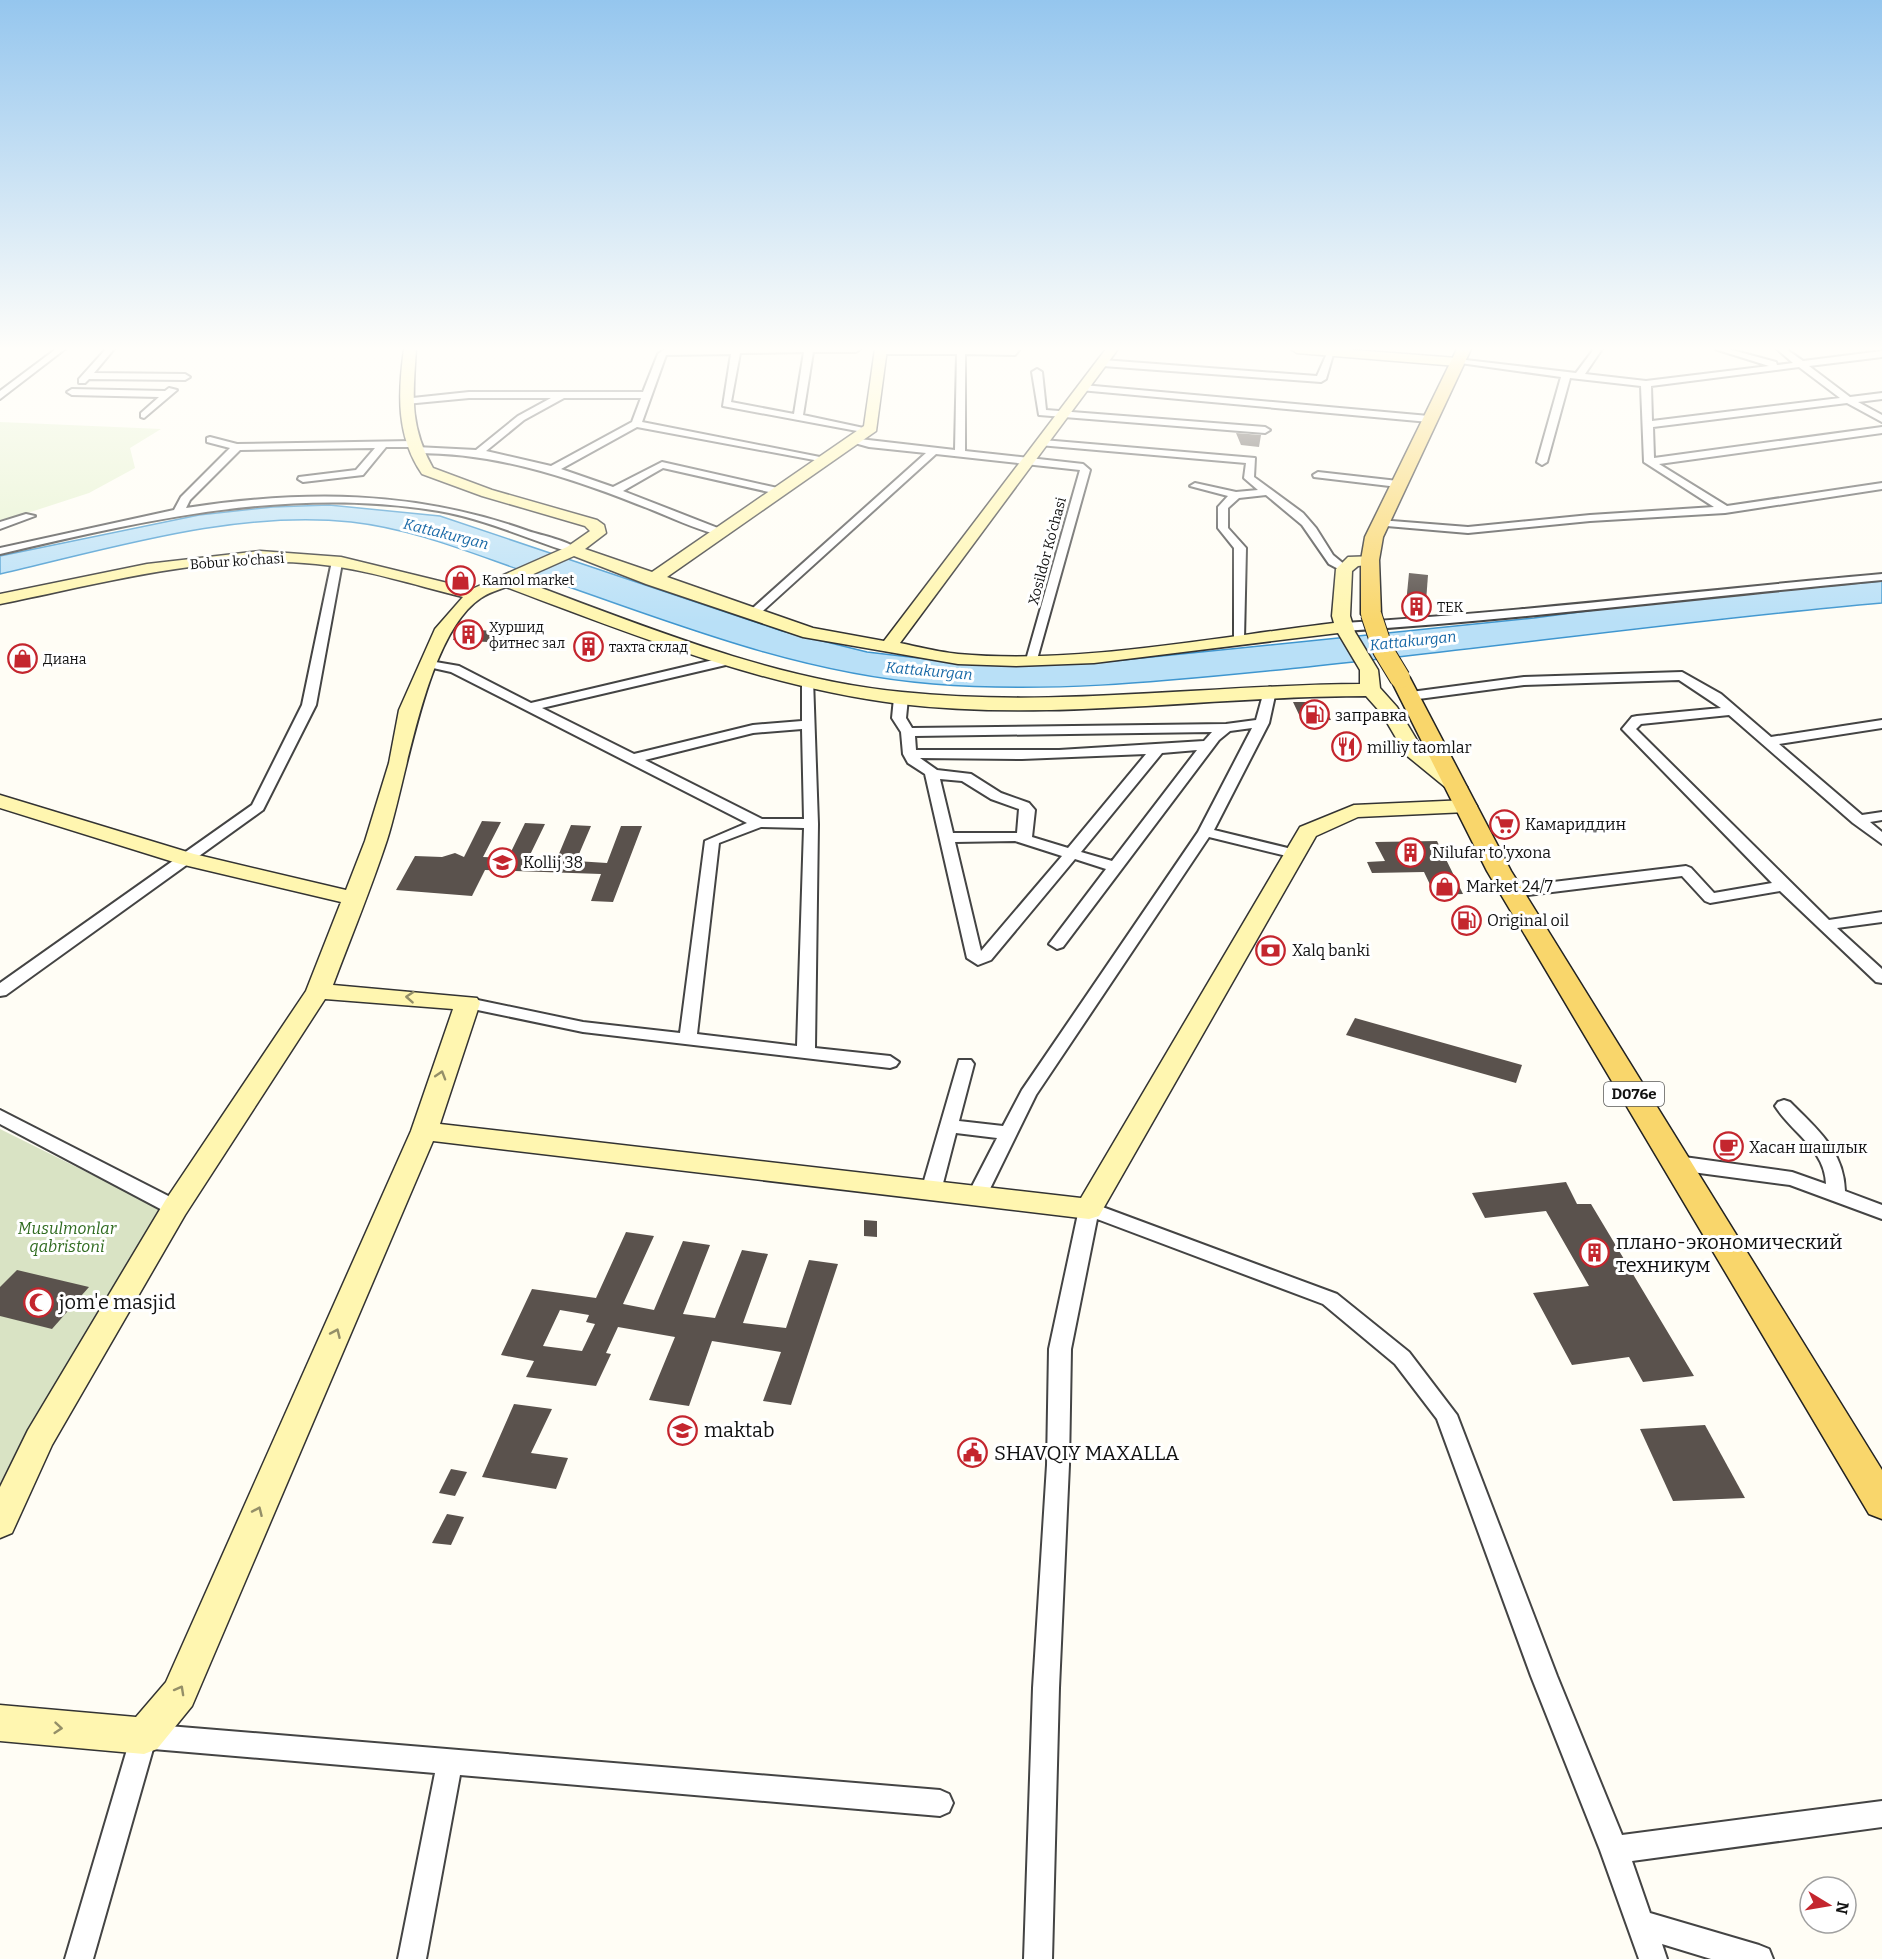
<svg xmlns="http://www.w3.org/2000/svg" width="1882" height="1959" viewBox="0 0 1882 1959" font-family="Bitter,serif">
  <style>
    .cemetery { fill: #d9e3c4 }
    .pitch { fill: #e6f2cf }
    .water { fill: #b9e0f7; stroke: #3f96cf; stroke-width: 1.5 }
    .building { fill: #5a524d; fill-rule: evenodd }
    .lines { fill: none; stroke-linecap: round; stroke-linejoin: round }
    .street-casing { stroke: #444; stroke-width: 4 }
    .secondary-casing { stroke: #333; stroke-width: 3 }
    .primary-casing { stroke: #222; stroke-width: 3 }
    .street { fill: #fff; fill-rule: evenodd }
    .secondary { fill: #fff6b0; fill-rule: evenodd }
    .primary { fill: #f9d66b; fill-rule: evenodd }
    .primary-bridge-casing { stroke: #222; stroke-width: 22; stroke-linecap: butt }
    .primary-bridge { stroke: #f9d66b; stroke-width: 20 }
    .oneway { stroke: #948f68 }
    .labels { text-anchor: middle; stroke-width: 6; stroke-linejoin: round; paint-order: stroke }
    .far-street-label { font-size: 14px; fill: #111; stroke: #fff }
    .far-poi-label { font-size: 14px; fill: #111; stroke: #fff; text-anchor: start }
    .far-water-label { font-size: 15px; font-style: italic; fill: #1768a6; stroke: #fff }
    .shield { fill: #fff; stroke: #585858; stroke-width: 1.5 }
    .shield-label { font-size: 15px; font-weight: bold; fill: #111 }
    .poi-label { font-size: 16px; fill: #111; stroke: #fff; text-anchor: start }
    .park-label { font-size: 16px; font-style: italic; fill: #2f6b1f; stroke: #fff }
    .near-poi-label { font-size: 20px; fill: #111; stroke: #fff; text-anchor: start }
  </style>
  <rect width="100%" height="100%" fill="#fffdf5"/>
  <path class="cemetery" d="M0,1129l161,80 -161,275z"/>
  <path class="pitch" d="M0,422l161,7 -31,19 5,20 -46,25 -89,29z"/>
  <path class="water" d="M329,505l111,11 342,115 85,21 103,12 123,-1 441,-45 114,-15 234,-22v22c-195,17 -389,45 -584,65 -122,12 -242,26 -365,16 -141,-11 -273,-66 -407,-112 -58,-20 -113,-43 -175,-50 -117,-12 -238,26 -351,52v-18l199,-41 74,-8z"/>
  <g class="building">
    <path d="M1236,433l25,2 -2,12 -18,-2z"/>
    <path d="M1409,573l19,2 -3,40 -20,-1z"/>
    <path d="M459,628l55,5 -9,10 -52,-3z"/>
    <path d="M1293,702h14l4,8h15l5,10 -29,1z"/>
    <path d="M482,821l19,1 -18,35 25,1 17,-35 20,1 -17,35 28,2 15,-36 20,1 -15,35 31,2 14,-37h21l-29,76 -22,-1 10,-27 -116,-4 -13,26 -76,-6 19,-34 27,1 13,-4 9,4z"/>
    <path d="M1437,841l26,53 -28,1 -11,-23 -52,1 -5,-11 18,-1 -10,-19z"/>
    <path d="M1355,1018l167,47 -6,18 -170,-48z"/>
    <path d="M1566,1182l11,22h14l103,172 -51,6 -14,-25 -57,8 -39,-72 56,-7 -43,-75 -61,7 -13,-25z"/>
    <path d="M864,1220l13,1v16l-13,-1z"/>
    <path d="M626,1232l28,4 -31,68 31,6 29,-69 27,4 -27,69 32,4 27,-68 26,4 -25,69 43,5 23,-68 29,4 -47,141 -28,-4 18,-49 -69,-11 -23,65 -40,-6 26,-63 -57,-10 -12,26 5,1 -15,32 -70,-9 8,-16 -33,-6 31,-66 64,9zM560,1310l29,5 -3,7 9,2 -13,27 -39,-5z"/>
    <path d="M17,1270l72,17 -37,42 -52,-13v-29z"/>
    <path d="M514,1404l38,5 -21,44 37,5 -12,31 -74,-12z"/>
    <path d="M1705,1425l40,73 -72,3 -33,-72z"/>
    <path d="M451,1469l16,3 -12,24 -16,-3z"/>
    <path d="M447,1514l17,3 -13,28 -19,-2z"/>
  </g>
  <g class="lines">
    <defs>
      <g id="street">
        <path d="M56,349h9l-65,50v-8z"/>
        <path d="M106,349h8l-20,24 91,1 5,3 -5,3 -96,-1 -4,4h-6v-4z"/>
        <path d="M665,349h195l-4,3h-43l-10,63 70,15 -5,3 -145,-27 8,-52 -65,1 -24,67 188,37 -5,3 -188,-35 -76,42 52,18 49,-25 120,27v4l-4,1 -115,-26 -40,23 100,39 2,2 -6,3c-28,-7 -55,-21 -82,-31 -71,-28 -142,-51 -221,-51l-5,-3 5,-3 60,3 42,-34 33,-18h-82l-63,6 -3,-1v-4l66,-7h174l15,-38zM804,352l-10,62 -63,-12 9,-49zM564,398h77l-9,24 -81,44 -65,-15 38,-31z"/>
        <path d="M880,349h140l-5,6 -50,-1v97l118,13 7,6 -54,193h-8l-2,-3 54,-190 -144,-16 -181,164 -10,-3 181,-162 -57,-6 -18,-5v-4l104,12 2,-96h-76l-4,-3z"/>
        <path d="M1329,349l5,2 -8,28 -5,3 -218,-16 -4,-3 4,-3 214,16z"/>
        <path d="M1594,349h8l-17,25 61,7 123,-15 -54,-17h13l48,13 1,3 16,-2 -16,-14h9l17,12 79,-10v6l-73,9 41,31 32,-4v6l-24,3 24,13v7l-35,-19 -194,24 1,31 228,-31v6l-223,31 68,42 155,-23v6l-157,24 -135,8 -122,12 -93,-8v-4l4,-1 89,7 122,-12 124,-8 -70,-45 -3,-76 -71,-8 -23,84 -5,3 -5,-3 24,-85 -108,-15 4,-3 119,14zM1799,367l41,31 -188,23 -1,-35z"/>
        <path d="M1037,369l5,3 4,38 219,17 5,3 -5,3 -226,-18 -7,-43z"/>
        <path d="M1083,385l346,31 5,3 -5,3 -349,-32 -2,-2z"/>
        <path d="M169,388l8,2 -33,28 -3,-1v-4l18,-16 -87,-2 -5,-3 5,-3 93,2z"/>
        <path d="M210,437l27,7 175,-3 5,3 -5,3h-26l-23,28 -60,7 -5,-3 1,-2 57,-7 19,-22 -135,2 -50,50 -4,8c118,-18 228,-18 342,23 15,5 39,9 51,19l-10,2c-43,-14 -85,-33 -130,-41 -148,-25 -295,9 -439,43v-6l174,-38 7,-13 49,-49 -23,-6v-4z"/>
        <path d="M1043,440l212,18 -1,19 49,36 13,15 17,27 17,14 -6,3 -15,-8 -27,-39 -36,-30 -27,3 -11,10v20l18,20 -2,91 -2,3h-8v-94l-16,-20v-21l10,-11 -38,-10 5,-3 41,9 22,-2 -14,-12 2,-15 -207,-18 -1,-2z"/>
        <path d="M1318,472l80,9 5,3 -5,3 -84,-10 -1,-2z"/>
        <path d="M26,514l9,2 -35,13v-7z"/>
        <path d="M332,561l10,2 -26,142 -53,105 -257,185 -6,1v-13l252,-178 50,-100z"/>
        <path d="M1882,574v6c-179,17 -358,39 -538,51l-6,-4 6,-4c180,-11 359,-33 538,-49z"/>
        <path d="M726,657l6,4 -2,3 -188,44 92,46 119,-29 49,-4v-39l1,-3h10l5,145 -3,224 75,8 9,6 -3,4 -6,2 -307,-36 -115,-24 -8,-5 8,-5 115,24 97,11 25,-192 42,-18 -296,-151 -27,-6v-6l35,6 72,37zM802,729l2,90h-42l-117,-59 108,-27zM761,827l43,1 -7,218 -100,-12 22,-191z"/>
        <path d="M1682,672l39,22 50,43 111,-17v8l-103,16 83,71 20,-3v8l-12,2 12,10v12l-29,-21 -124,-108 -88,9 -5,5 193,191 53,-8v10l-45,6 45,41v14l-6,-1 -96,-91 -70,12 -5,-2 -23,-25 -171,21 -8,-5 8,-5 175,-21 5,2 23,25 58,-10 -150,-154 10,-12 5,-1 84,-8 -42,-28 -155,5 -113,15 -7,-4 7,-4 113,-15z"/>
        <path d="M1270,687l6,4 -7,32 -55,107 86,21 2,3 -7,4 -86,-21 -173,258 -52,106h-14l-3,-5 30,-58 -41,-5 -15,58 -3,5h-14l-3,-5 38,-131h12l3,4 -15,57 44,5 19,-36 176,-258 54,-104 -22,3 -11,9 -156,207 -6,2 -8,-5 57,-75 -31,-10 -84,101 -13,5 -11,-7 -42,-184 -17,-11 -5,-9 -2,-22 -9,-14 2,-20 7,-4 7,4 -2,20 6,10 314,-4 30,-4 8,-29zM1212,732l-8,9 -145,9h-143l-1,-14zM1197,750l-85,111 -31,-9 81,-99zM1146,754l-78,94 -36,-11 3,-27 -6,-7 -28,-10 -30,-19 -34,-4 -17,-12 102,1zM940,779l22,2 29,18 28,10 -2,24h-64zM1015,841l47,15 -81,95 -26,-109z"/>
        <path d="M1784,1100l6,2c27,27 54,49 55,89l37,14v14l-92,-34 -113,-15 -7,-2 -2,-5 2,-5 7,-2 115,16 34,12c-1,-35 -34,-51 -51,-78l3,-4z"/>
        <path d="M0,1110l182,93 3,5 -3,5h-14l-168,-89z"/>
        <path d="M1089,1202l248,92 72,58 48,63 100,261 65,159 260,-34v26l-250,34 18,52 109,32 10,4 4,10h-62l-49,-15 5,15h-28l-39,-109 -69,-174 -94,-257 -42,-55 -72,-60 -226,-85 -26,130 -2,116 -10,223 -7,271h-28l9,-271 14,-223 2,-116 30,-140 3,-5z"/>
        <path d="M144,1724l796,66 9,4 4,9 -4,9 -9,4 -480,-41 -34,184h-28l37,-186 -282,-24 -60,210h-28l66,-223 4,-9z"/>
      </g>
      <g id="secondary">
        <path d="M404,349h12c-3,47 -7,76 17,119l59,22 105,30 7,5 2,8 -21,16 67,23 212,-146 11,-77h12l-11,82 -209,146 146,51 71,13 222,-292h12l-218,294c19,4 39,9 58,11 119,11 258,-17 376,-31l-2,-7 4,-47 12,-12 28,-1 2,4 -2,4 -18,2 -6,5 -2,45 5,16 23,38 2,18 17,19 24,40 46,40 -3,4h-14l-44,-36 -24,-41 -16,-18c-155,0 -311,26 -466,8 -137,-17 -266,-69 -394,-117 -8,3 -18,6 -25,11 -55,36 -74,180 -94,242 -16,49 -36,97 -54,145l144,13 3,5 -40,121 641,74 219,-371 54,-22 113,-5 7,2 3,4 -3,4 -7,2 -109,5 -42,19 -217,380 -10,3 -656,-78 -241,565 -35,43 -13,5 -144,-13v-36l136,12 30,-35 245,-551 42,-122 -128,-10 -140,216 -133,230 -40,88 -12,5v-51l28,-57 137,-229 141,-210 35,-89 -161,-38 -180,-56v-13l194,59 152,36 19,-49 24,-78 10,-53 36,-81 28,-32c-49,-12 -97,-28 -147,-33 -107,-11 -212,19 -316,40v-10l147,-30 113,-13 81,6 131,32 95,-42 23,-16 -5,-5 -103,-30 -60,-22c-26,-38 -24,-81 -18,-125zM574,556l72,28 157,53 155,27 58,2 78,-3 244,-30 22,37v14c-153,1 -305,24 -458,8 -132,-13 -258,-66 -382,-112z"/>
        <path d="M1291,349h50l116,9 7,4 -7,4 -160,-13z"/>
      </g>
      <g id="primary">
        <path d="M1457,349h14l-88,188 -4,23 2,54 -3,4h-14l-3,-4v-54l4,-23z"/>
        <path d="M1400,672l7,2 3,4 101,193 371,599v49l-13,-5 -382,-643 -97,-193 3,-4z"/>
      </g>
    </defs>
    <use href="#street" class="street-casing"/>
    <use href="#secondary" class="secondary-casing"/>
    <use href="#primary" class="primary-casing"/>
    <use href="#street" class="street"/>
    <use href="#secondary" class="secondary"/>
    <use href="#primary" class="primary"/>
    <defs>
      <path id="primary-bridge" d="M1371,614l12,36 17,28"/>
    </defs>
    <use href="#primary-bridge" class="primary-bridge-casing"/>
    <use href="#primary-bridge" class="primary-bridge"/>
  </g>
  <defs><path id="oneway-chevron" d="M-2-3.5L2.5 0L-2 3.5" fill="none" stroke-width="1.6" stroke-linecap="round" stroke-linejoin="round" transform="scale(1.5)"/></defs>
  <g class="oneway">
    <use href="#oneway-chevron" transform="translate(410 997) rotate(-176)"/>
    <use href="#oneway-chevron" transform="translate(441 1075) rotate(-73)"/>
    <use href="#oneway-chevron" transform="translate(336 1333) rotate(-66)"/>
    <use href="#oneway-chevron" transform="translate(258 1511) rotate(-66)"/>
    <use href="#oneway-chevron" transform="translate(180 1690) rotate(-61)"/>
    <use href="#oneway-chevron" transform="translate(58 1728) rotate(5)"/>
  </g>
  <linearGradient id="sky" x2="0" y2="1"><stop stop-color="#95c6ee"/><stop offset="0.56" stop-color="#fffefa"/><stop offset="1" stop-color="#fffefa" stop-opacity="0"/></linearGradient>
  <rect width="1882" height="623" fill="url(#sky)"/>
  <defs>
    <symbol id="shop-ring" viewBox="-11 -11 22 22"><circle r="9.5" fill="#fff" stroke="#c4262e" stroke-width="1.5"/><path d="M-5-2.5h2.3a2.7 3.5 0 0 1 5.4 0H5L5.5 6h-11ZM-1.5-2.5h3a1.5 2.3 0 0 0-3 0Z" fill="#c4262e"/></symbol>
    <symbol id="building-ring" viewBox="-11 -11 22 22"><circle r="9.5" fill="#fff" stroke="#c4262e" stroke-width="1.5"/><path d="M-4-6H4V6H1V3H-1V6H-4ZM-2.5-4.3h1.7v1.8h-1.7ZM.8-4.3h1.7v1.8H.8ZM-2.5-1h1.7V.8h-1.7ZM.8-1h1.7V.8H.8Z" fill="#c4262e"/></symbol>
    <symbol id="fuel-ring" viewBox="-11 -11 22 22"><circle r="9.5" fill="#fff" stroke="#c4262e" stroke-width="1.5"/><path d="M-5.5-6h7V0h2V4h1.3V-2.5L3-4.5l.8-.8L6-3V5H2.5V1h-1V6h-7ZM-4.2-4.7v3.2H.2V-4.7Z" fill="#c4262e"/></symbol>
    <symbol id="restaurant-ring" viewBox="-11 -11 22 22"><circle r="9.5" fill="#fff" stroke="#c4262e" stroke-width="1.5"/><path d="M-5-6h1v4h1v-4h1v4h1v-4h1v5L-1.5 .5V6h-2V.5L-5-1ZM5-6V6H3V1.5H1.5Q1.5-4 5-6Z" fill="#c4262e"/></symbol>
    <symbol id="supermarket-ring" viewBox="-11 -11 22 22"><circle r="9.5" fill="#fff" stroke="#c4262e" stroke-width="1.5"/><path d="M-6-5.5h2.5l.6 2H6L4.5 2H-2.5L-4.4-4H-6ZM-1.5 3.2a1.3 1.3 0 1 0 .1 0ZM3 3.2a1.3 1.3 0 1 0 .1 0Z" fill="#c4262e"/></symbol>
    <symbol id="school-ring" viewBox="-11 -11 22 22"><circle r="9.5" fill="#fff" stroke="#c4262e" stroke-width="1.5"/><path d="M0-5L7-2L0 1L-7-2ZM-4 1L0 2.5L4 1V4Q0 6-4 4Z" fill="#c4262e"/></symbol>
    <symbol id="bank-ring" viewBox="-11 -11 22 22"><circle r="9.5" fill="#fff" stroke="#c4262e" stroke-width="1.5"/><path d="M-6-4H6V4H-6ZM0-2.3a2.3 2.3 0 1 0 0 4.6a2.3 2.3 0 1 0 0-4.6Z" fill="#c4262e"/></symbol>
    <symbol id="cafe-ring" viewBox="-11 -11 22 22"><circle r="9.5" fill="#fff" stroke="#c4262e" stroke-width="1.5"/><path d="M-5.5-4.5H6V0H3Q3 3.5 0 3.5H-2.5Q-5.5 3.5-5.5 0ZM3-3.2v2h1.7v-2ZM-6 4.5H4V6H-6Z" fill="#c4262e"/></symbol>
    <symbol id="mosque-ring" viewBox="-11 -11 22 22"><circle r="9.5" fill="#fff" stroke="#c4262e" stroke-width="1.5"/><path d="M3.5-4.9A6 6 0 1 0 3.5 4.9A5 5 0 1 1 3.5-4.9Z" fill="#c4262e"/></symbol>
    <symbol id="civic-ring" viewBox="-11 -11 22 22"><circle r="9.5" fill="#fff" stroke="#c4262e" stroke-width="1.5"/><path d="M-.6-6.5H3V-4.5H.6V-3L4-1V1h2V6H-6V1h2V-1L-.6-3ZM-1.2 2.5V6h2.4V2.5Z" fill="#c4262e"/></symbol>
  </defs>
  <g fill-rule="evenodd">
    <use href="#shop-ring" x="444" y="564" width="33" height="33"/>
    <use href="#building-ring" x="1400" y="590" width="33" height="33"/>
    <use href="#building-ring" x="452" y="618" width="33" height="33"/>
    <use href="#building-ring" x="572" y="630" width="33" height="33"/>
    <use href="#shop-ring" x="6" y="642" width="33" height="33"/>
    <use href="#fuel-ring" x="1298" y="698" width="33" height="33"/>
    <use href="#restaurant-ring" x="1330" y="730" width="33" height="33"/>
    <use href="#supermarket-ring" x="1488" y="808" width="33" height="33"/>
    <use href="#building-ring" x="1394" y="836" width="33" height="33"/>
    <use href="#school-ring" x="486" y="846" width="33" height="33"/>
    <use href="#shop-ring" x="1428" y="870" width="33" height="33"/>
    <use href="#fuel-ring" x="1450" y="904" width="33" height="33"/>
    <use href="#bank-ring" x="1254" y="934" width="33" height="33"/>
    <use href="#cafe-ring" x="1712" y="1130" width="33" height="33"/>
    <use href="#building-ring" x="1578" y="1236" width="33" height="33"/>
    <use href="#mosque-ring" x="22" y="1286" width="33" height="33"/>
    <use href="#school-ring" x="666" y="1414" width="33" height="33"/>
    <use href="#civic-ring" x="956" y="1436" width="33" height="33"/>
  </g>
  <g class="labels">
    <g class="far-street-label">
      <text transform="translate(1047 551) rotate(-75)" y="5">Xosildor Ko’chasi</text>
      <text transform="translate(237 561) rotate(-4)" y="5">Bobur ko'chasi</text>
    </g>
    <g class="far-poi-label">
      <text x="482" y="585">Kamol market</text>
      <text x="1437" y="612">TEK</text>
      <text x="489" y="632">Хуршид<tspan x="489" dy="16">фитнес зал</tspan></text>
      <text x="609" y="652">тахта склад</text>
      <text x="43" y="664">Диана</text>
    </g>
    <g class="far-water-label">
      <text transform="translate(446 534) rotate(14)" y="5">Kattakurgan</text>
      <text transform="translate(1413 641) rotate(-6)" y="5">Kattakurgan</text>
      <text transform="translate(929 671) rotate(5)" y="5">Kattakurgan</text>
    </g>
    <rect class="shield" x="1604" y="1082" width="60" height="24" rx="4.5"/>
    <g class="shield-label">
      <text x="1634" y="1099">D076e</text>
    </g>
    <g class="poi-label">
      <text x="1335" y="721">заправка</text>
      <text x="1367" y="753">milliy taomlar</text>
      <text x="1525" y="830">Камариддин</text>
      <text x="1432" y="858">Nilufar to'yxona</text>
      <text x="523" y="868">Kollij 38</text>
      <text x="1466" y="892">Market 24/7</text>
      <text x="1487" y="926">Original oil</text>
      <text x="1292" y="956">Xalq banki</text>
      <text x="1749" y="1153">Хасан шашлык</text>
    </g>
    <g class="park-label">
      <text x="67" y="1234">Musulmonlar<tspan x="67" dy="18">qabristoni</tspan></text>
    </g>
    <g class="near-poi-label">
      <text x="1616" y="1249">плано-экономический<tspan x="1616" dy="23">техникум</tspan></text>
      <text x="59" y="1309">jom'e masjid</text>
      <text x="704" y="1437">maktab</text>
      <text x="994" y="1460">SHAVQIY MAXALLA</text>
    </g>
  </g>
  <g transform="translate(1828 1905) rotate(101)"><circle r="28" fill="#ffffff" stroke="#a0a0a0" stroke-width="1.5"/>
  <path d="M0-4.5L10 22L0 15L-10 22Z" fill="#c4262e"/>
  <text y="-9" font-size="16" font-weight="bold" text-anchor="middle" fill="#111111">N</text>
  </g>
</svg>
